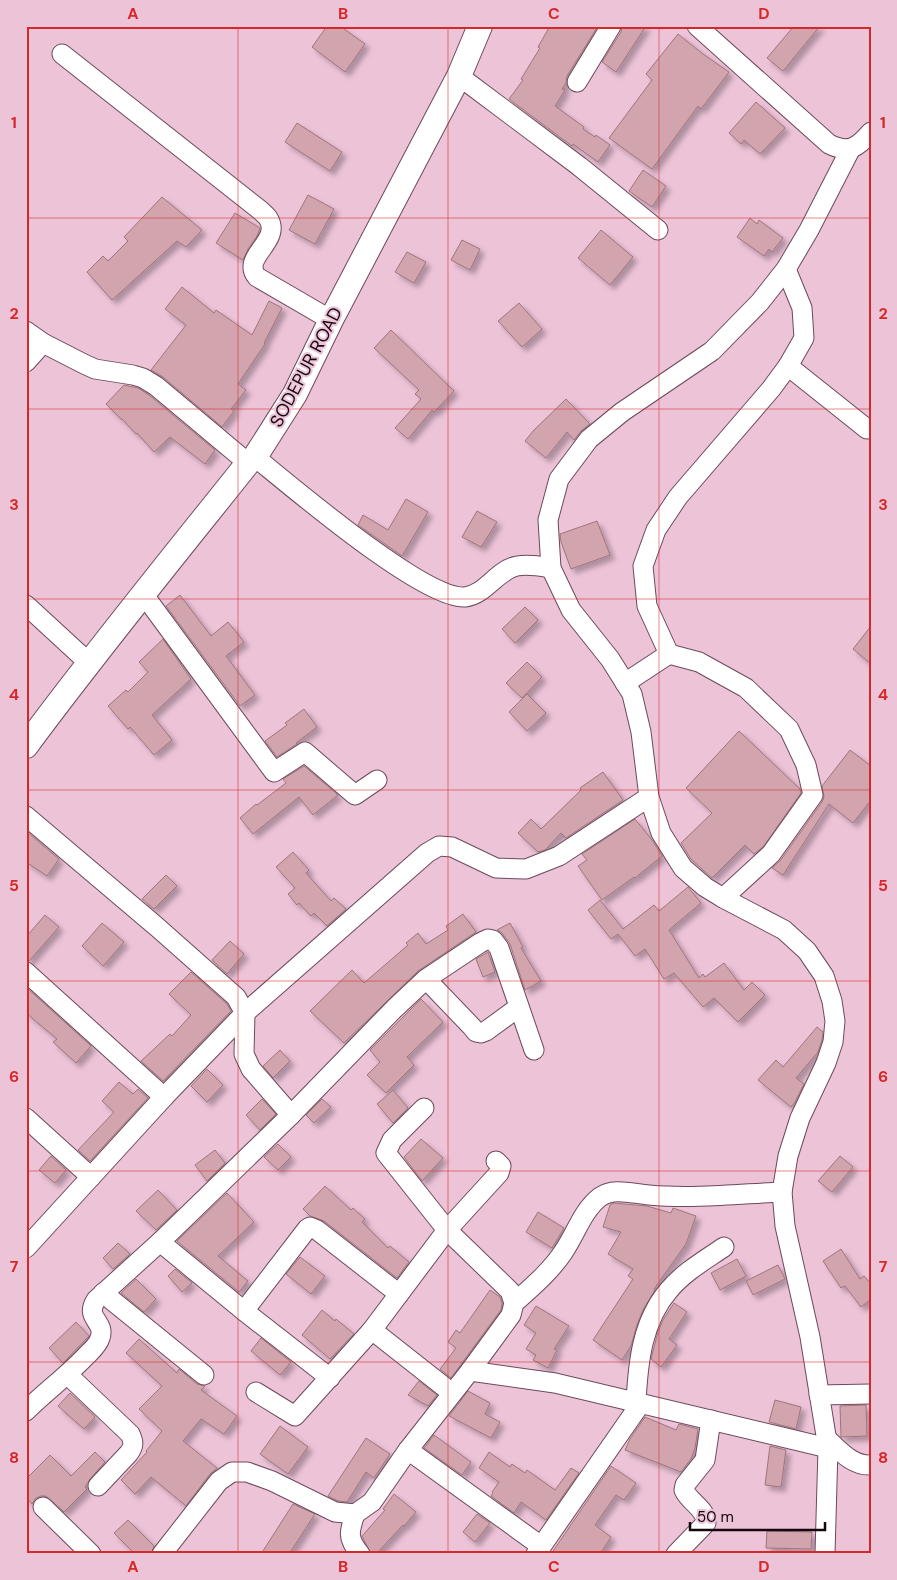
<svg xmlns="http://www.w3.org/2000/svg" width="897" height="1580" viewBox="0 0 897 1580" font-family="'DM Sans',sans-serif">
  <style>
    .building { fill: #d2a4ad; stroke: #a0747d; filter: url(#shadow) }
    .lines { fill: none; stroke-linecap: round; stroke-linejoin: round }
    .minor-casing { stroke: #6c495c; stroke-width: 21 }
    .major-casing { stroke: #6c495c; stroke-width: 26 }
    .minor { stroke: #fff; stroke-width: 19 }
    .major { stroke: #fff; stroke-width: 24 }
    .grid { fill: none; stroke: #d62828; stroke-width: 1; stroke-opacity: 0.55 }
    .labels { text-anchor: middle; stroke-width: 4; stroke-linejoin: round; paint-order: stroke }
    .street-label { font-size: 18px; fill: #14070f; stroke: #edc3d8 }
    .neatline { fill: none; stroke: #d62828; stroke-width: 2 }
    .grid-label { font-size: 16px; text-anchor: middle; font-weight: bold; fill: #d62828 }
  </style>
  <defs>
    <filter id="shadow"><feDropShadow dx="4.5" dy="4.5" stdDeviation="2.5" flood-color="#0004"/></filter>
  </defs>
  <rect width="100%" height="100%" fill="#edc3d8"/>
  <g class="building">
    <path d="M327,26h13l25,18 -20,28 -33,-25z"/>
    <path d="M550,26h48l-31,50 -1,7 -4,6 3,1 -10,16 29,21 -1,2 12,8 1,-2 14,10 -12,17 -25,-18 -1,2 -63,-47 14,-19 -2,-1 19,-31 -2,-1z"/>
    <path d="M622,26h24l-30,46 -14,-10 19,-30z"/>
    <path d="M794,26h26l-37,45 -16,-13z"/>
    <path d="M678,34l25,20 26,18 -28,37 -3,-3 -46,63 -43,-31 43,-58 -6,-6z"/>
    <path d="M756,102l29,26 -25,26 -16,-14 -3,4 -12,-11z"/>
    <path d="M297,123l45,29 -12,19 -45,-29z"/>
    <path d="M643,170l23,16 -14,21 -23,-16z"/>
    <path d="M308,195l26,14 -19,35 -26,-14z"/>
    <path d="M162,197l40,33 -16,17 -9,-6 -65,59 -25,-28 16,-16 5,5 20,-20 -4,-4z"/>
    <path d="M235,213l25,15 -3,8 -9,13 -5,11 -27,-17z"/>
    <path d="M750,218l7,6 2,-4 24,18 -11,14 -3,-3 -5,7 -27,-19z"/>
    <path d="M601,230l32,27 -23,28 -32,-27z"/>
    <path d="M462,240l18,9 -10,21 -19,-10z"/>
    <path d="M407,252l19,10 -12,21 -19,-11z"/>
    <path d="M182,287l32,26 2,-3 36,25 17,-34 13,7 -18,35 1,1 -27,40 8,6 -15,19 3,2 -12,16 -59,-50 -12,-7 35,-45 -21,-16z"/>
    <path d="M519,303l23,26 -20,18 -24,-26z"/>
    <path d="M391,330l63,61 -20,21 -2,-2 -24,29 -13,-11 26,-29 -6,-5 4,-4 -45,-42z"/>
    <path d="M124,385l14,3 11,7 66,55 -10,14 -35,-27 -16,15 -17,-19 -1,1 -14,-15h-1l-15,-15z"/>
    <path d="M566,399l24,25 -8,6 -8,10 -7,-8 -21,26 -21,-17 9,-11z"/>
    <path d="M406,499l22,13 -26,44 -44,-31 5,-10 25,15z"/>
    <path d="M477,511l20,11 -16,25 -19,-10z"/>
    <path d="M597,521l13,34 -39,14 -10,-27 -1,-8z"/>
    <path d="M180,595l31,41 17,-14 16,20 -18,14 29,39 -15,11 -74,-100z"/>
    <path d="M525,607l13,13 -23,23 -13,-14z"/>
    <path d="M871,626v38l-18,-15z"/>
    <path d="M163,639l28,40 -39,36 20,25 -18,15 -24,-28 -2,2 -20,-23 18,-16 2,2 20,-20 -9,-10z"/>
    <path d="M527,662l15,15 -20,21 -16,-15z"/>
    <path d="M527,694l19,19 -19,18 -18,-19z"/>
    <path d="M304,709l13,18 -21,16 1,1 -20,13 -12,-16 22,-16 -2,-2z"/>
    <path d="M739,731l61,58 1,4 -38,54 -9,7 -9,-9 -33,33 -21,-19 -10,-16 31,-30 -26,-25z"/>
    <path d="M850,750l21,16v34l-18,23 -24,-19 -46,71 -11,-7 8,-7 42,-59 2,-5 -2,-11z"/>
    <path d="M304,766l34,29 -25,20 -14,-18 -46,37 -13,-16 16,-14 1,1 29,-22 -3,-4z"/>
    <path d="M603,772l20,28 -57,38 -5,-5 -16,17 -7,2 -20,-19 13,-14 10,10 40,-39 -1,-2z"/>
    <path d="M635,819l17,21 10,16 -27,22 -1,-1 -32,23 -24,-34 9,-6 -5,-6z"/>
    <path d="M26,831l33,28 -12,17 -21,-14z"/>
    <path d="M293,852l16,18 -3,3 25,28 3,-3 12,11 -19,17 -13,-13 -3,3 -12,-13 -2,2 -9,-11 7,-6 -19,-21z"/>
    <path d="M166,875l11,11 -23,23 -12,-10z"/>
    <path d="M688,887l13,16 -32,27 30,48 4,-4 2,3 19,-14 20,27 8,-8 13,13 -27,27 -24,-24 -11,9 -29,-34 -10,6 -19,-30 -10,7 -17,-22 -7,5 -23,-29 12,-10 23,29 31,-24 5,6z"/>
    <path d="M463,914l13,18 -58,39 -74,72 -34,-32 42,-41 12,13 44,-38 -2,-2 12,-10 8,11 22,-14 -2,-4z"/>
    <path d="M45,915l14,12 -30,34h-3v-24z"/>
    <path d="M102,923l22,19 -21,24 -21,-20z"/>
    <path d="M510,923l13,24 -2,1 20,33 -16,9 -15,-46 -8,-11 -5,-3z"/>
    <path d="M230,941l14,13 -17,20 -15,-14z"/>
    <path d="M488,952l7,20 -12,5 -7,-18z"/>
    <path d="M191,972l36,32 4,7 -68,70 -22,-20 29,-27 2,2 19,-21 -22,-21z"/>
    <path d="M26,987l65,59 -15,17 -23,-21 4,-3 -31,-26z"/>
    <path d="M421,999l22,23 -36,35 7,8 -28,28 -19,-18 13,-13 -10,-12z"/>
    <path d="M817,1027l6,5 -1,8 -4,12 -22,26 8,6 -9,18 -4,5 -33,-27 18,-20 7,7z"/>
    <path d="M280,1050l10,11 -17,17 -10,-12z"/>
    <path d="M207,1069l16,16 -16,17 -16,-16z"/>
    <path d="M119,1082l14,12 5,-5 10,9 -58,63 -12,-11 36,-38 -12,-11z"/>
    <path d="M393,1090l15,18 -15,15 -16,-19z"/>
    <path d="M262,1099l14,15 -16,16 -14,-15z"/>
    <path d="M322,1099l9,8 -17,16 -8,-8z"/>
    <path d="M421,1139l22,19 -21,23 -18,-24z"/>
    <path d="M278,1144l13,13 -13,13 -14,-13z"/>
    <path d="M215,1150l10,13 -18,18 -12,-16z"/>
    <path d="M51,1156l15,14 -11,13 -16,-13z"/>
    <path d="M840,1156l13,11 -21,25 -14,-11z"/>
    <path d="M325,1186l26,24 2,-2 12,11 -3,3 26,26 2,-2 19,16 -12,16 -73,-57 -14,-5 -7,-7z"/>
    <path d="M158,1190l19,20 -21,20 -20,-19z"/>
    <path d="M227,1193l27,29 -36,34 30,25 -9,11 -62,-51z"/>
    <path d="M613,1203l34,3 24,7 2,-5 23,8 -10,28 -32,45 1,1 -12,20 -6,15 -6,21 -9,14 -29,-20 40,-61 -5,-3 5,-7 -25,-15 13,-22 -18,-5 7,-22z"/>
    <path d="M538,1212l26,16 -12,20 -26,-16z"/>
    <path d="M118,1243l12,11 -17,15 -10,-11z"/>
    <path d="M841,1249l19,30 4,-3 7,8v15l-10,8 -16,-21 -4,2 -18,-27z"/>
    <path d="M300,1257l25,19 -14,18 -25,-20z"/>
    <path d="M737,1259l9,17 -26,14 -9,-17z"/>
    <path d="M778,1265l7,14 -32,16 -7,-14z"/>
    <path d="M175,1269l17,14 -10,9 -14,-16z"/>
    <path d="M136,1279l20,20 -12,13 -23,-19z"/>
    <path d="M490,1290l10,7 2,6 -1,7 -50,68 -11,-9 16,-21 -8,-6 8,-12 4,3z"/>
    <path d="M674,1303l13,9 -18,27 8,6 -16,22 -10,-8 7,-27 5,-12z"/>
    <path d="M536,1306l33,20 -15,23 3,1 -9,18 -15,-8 3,-5 -10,-6 10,-16 -12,-8z"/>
    <path d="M322,1310l13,11 1,-2 18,15 -24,25 -28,-24z"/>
    <path d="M76,1322l13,14 -26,27 -14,-15z"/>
    <path d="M261,1338l30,24 -11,13 -29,-24z"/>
    <path d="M139,1339l38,34 2,-4 18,15 8,2 -4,4 36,26 -13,18 -23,-15 -18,22 34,27 -7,6 -24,32 -35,-29 -16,17 -14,-14 26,-28 -1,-1 16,-20 -23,-22 23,-23 -36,-33z"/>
    <path d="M419,1381l18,14 -9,11 -20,-11z"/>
    <path d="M468,1391l22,12 -5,11 15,8 -9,16 -42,-22z"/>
    <path d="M70,1393l25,24 -11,12 -26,-23z"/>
    <path d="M775,1400l26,7 -5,22 -27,-7z"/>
    <path d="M866,1405l1,31 -26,1 -1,-31z"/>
    <path d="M645,1417l31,13 3,-6 19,5 -3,19 -4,11 -10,13 -56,-22 5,-11z"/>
    <path d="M280,1426l28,21 -20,27 -28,-20z"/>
    <path d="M434,1435l37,27 -9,13 -38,-27z"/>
    <path d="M366,1438l24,16 -16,24 -8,-6 -19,30 -9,-1 -10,-5z"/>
    <path d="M770,1446l16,4 -5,37 -16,-2z"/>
    <path d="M95,1452l10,10 -15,17 -5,8 2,2 -23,23 -18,-16h-6l-5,3 -3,5 -6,-7v-18l24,-24 21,21z"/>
    <path d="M489,1452l21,15 2,-3 13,9 2,-3 28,20 16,-22 8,5 -33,47 -25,-18 -7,11 -23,-17 2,-3 -1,-1 7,-10 -20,-14z"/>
    <path d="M611,1466l25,17 -12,17 -8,-5 -21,30 16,12 -11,17h-49z"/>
    <path d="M394,1494l22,18 -12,14 -1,-1 -27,29h-5l-9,-18 23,-26 -2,-1z"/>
    <path d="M293,1504l22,10 -26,40h-28z"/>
    <path d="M477,1514l13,9 -15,19 -12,-10z"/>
    <path d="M128,1520l26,26 -3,8h-16l-21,-21z"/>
    <path d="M767,1531l45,1 -1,17 -45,-1z"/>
  </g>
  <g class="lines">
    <defs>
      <g id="minor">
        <path d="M697,26l132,118c20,10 28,4 42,-12"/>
        <path d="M62,54l198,156c2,2 6,5 8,8 15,23 -28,39 -11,59l74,43"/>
        <path d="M459,76l120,90 79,64"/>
        <path d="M577,82l34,-56"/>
        <path d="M786,269l16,39 2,30 -16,28"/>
        <path d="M26,331l17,12 41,21 11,5 38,6 10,3 13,8 92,77"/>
        <path d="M26,362l17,-19"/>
        <path d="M255,457c36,29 169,143 210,140 20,-2 32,-27 52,-31 11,-2 22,0 34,2"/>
        <path d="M144,595l130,177 31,-20 50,43 22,-15"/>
        <path d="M26,605l63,58"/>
        <path d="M625,683l44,-29"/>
        <path d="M26,816l131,111 79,70 9,16 -1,41 7,15 40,46 103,-106 32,-30 54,-36 8,-4 5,1 6,8 35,102"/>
        <path d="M723,898l48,-44 42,-59 -7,-30 -17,-36 -43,-41 -47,-26 -30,-8 -22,-48 -4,-40 13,-36 22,-33 93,-108 17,-23 79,63"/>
        <path d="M26,972l138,125"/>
        <path d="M426,979l46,48 4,5 5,1 5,-2 33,-24"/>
        <path d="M424,1108l-32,32 -6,13 61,77 52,-57 2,-7 -5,-5"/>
        <path d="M26,1118l65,59"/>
        <path d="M160,1242l84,69 86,67"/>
        <path d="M26,1248l138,-151 81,-84 182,-160 12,-7 13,1 44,21 30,1 33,-13 90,-59"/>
        <path d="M103,1293l101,82"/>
        <path d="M514,1303c18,-16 37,-32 50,-52 12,-18 19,-41 36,-54 14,-10 33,-3 49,-2 44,4 89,-1 133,-3"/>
        <path d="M244,1311l63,-82 3,-2 7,3 82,64"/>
        <path d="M372,1330l80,63"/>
        <path d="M68,1375l62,59c4,8 4,12 -1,19l-31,33"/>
        <path d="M256,1392l39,24 77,-86 75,-100 63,61 4,12 -3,12 -41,56"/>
        <path d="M819,1395l52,-1"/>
        <path d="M636,1402c2,-39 6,-81 33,-112 15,-18 36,-30 55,-43"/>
        <path d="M26,1411c19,-19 41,-35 60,-55 5,-5 12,-11 14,-18 6,-17 -16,-19 -4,-38l64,-58 131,-127"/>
        <path d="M826,1438c13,12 26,28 45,27"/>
        <path d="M408,1450l133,96"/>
        <path d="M43,1507l48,47"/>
        <path d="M355,1514c-6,18 -8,24 5,40"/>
        <path d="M162,1554l57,-73 13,-9h15l25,9 63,31 20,2 17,-12 36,-52 62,-79 85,12 273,65"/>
        <path d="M536,1554l105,-151"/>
        <path d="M676,1554l30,-31c1,-14 -17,-21 -22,-33l1,-5 20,-25 6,-40"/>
        <path d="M825,1554l3,-106 -18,-111 -25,-111 -3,-34 6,-36 12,-38 26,-55 7,-21 2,-21 -3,-20 -8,-25 -17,-25 -23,-21 -61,-32 -18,-11 -22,-19 -22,-35 -12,-36 -8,-65 -9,-38 -22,-35 -39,-49 -20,-42 -3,-48 11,-41 30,-40 33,-27 90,-61 48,-49 26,-33 23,-39 41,-80"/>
      </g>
      <path id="major" d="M26,746c71,-96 147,-189 222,-283l7,-6 40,-63 36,-74 128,-244 21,-50"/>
    </defs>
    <use href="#minor" class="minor-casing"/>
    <use href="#major" class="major-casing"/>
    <use href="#minor" class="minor"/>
    <use href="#major" class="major"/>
  </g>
  <path class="grid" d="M238,26v1528M448,26v1528M659,26v1528M26,218h845M26,409h845M26,599h845M26,790h845M26,981h845M26,1171h845M26,1362h845"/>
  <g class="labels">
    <g class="street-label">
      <text transform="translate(306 367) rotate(-62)" y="6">SODEPUR ROAD</text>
    </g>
  </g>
  <rect width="897" height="1580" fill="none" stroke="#edc3d8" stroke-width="55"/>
  <path d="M690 1522v8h135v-8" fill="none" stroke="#14070f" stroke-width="2.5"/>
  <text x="697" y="1522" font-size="15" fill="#14070f" stroke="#edc3d8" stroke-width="4" paint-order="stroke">50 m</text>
  <rect x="28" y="28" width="842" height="1524" class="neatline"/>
  <g class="grid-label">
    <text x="133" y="19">A</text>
    <text x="343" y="19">B</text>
    <text x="554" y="19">C</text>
    <text x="764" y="19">D</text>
    <text x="14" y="128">1</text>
    <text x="883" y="128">1</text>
    <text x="14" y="319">2</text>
    <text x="883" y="319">2</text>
    <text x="14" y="510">3</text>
    <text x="883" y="510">3</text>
    <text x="14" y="700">4</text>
    <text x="883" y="700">4</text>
    <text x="14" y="891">5</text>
    <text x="883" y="891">5</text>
    <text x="14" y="1082">6</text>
    <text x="883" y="1082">6</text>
    <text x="14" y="1272">7</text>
    <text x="883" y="1272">7</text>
    <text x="14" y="1463">8</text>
    <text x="883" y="1463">8</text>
    <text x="133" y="1572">A</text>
    <text x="343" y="1572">B</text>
    <text x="554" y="1572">C</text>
    <text x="764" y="1572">D</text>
  </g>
</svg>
